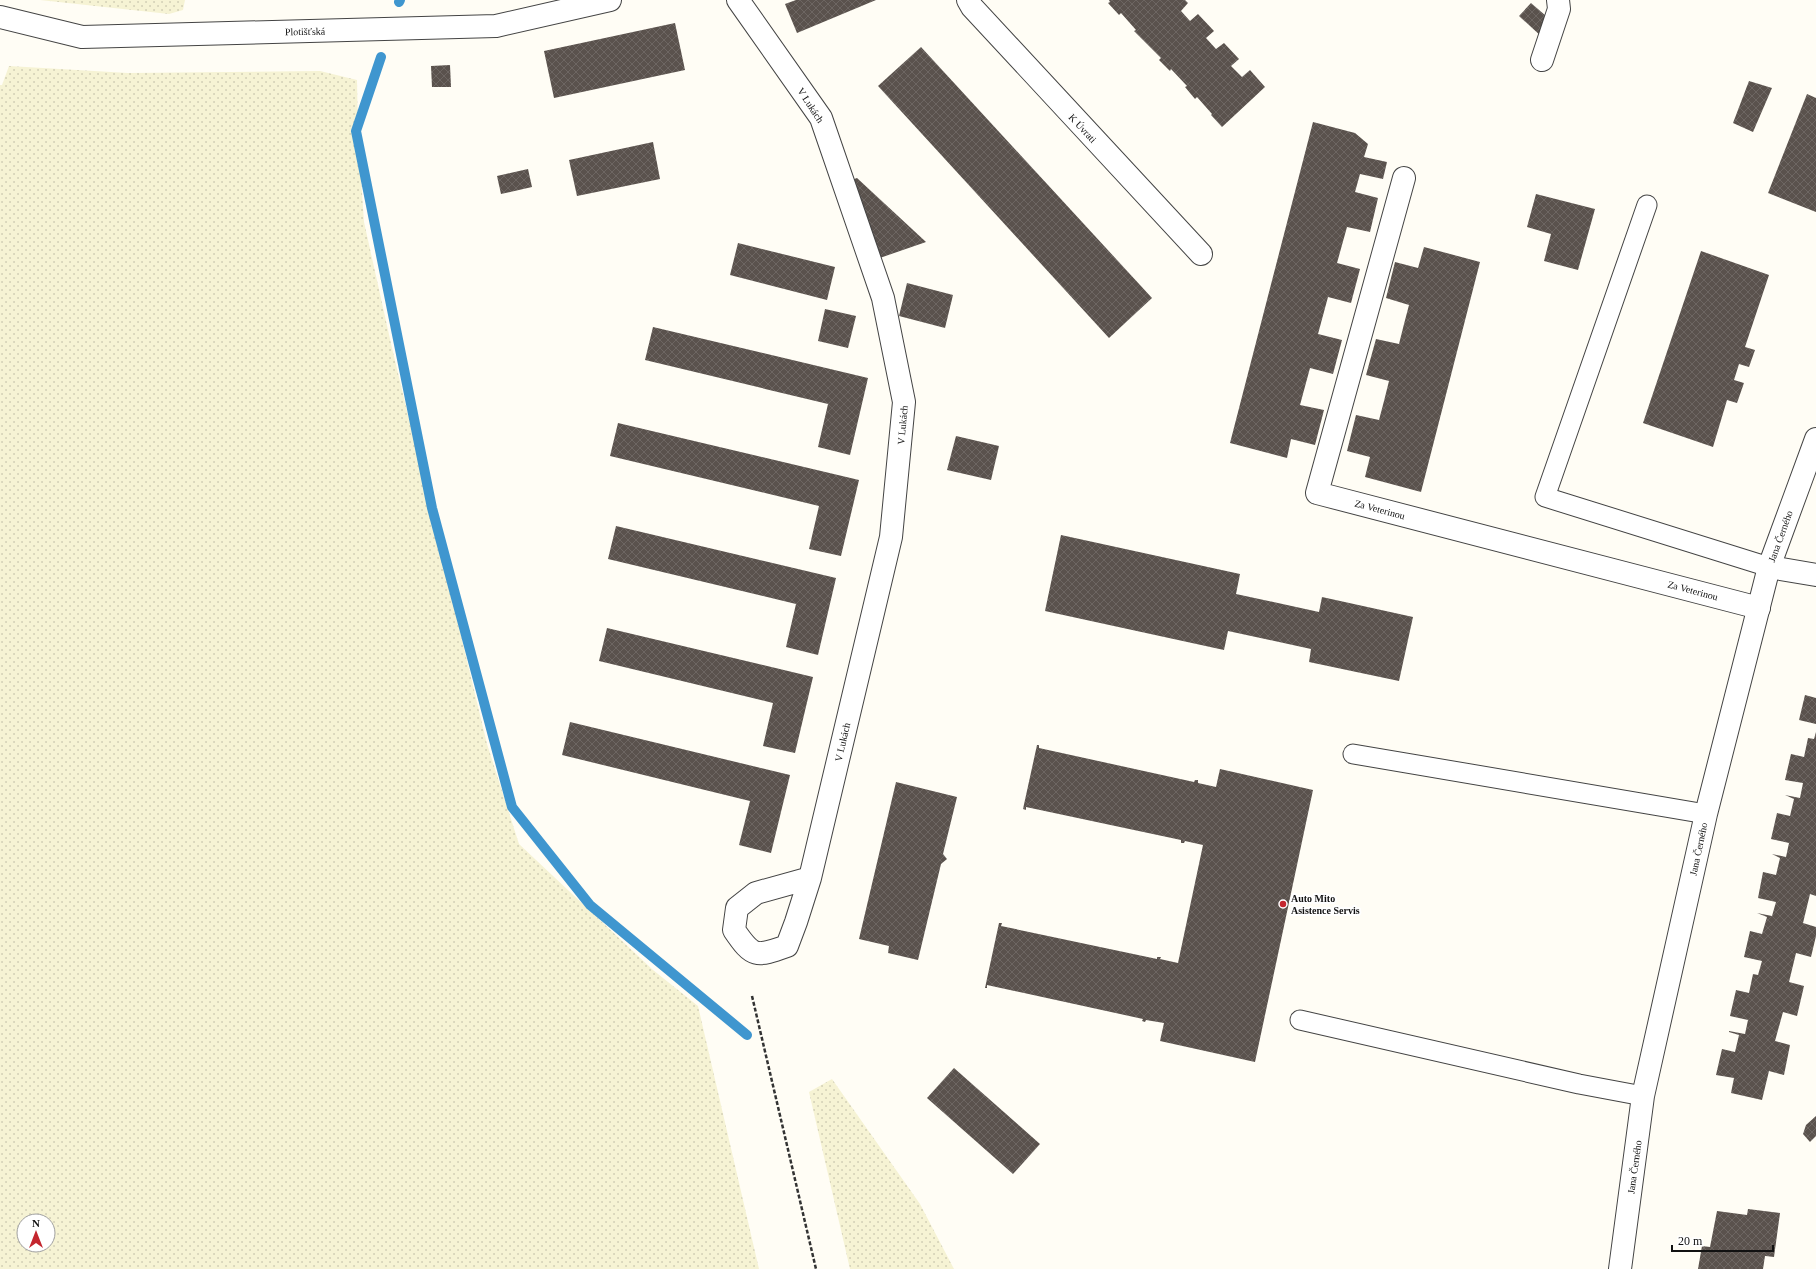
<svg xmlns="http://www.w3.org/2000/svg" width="1816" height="1269" viewBox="0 0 1816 1269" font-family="'Times New Roman',serif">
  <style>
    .farmland { fill: url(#farmland-dots); fill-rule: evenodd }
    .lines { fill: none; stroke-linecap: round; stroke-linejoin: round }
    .stream { stroke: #3f96cf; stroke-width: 10 }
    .building { fill: url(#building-cross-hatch) }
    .service-casing { stroke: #444; stroke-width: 21 }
    .minor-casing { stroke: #444; stroke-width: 24 }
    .tertiary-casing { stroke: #444; stroke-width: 24 }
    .path { stroke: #333; stroke-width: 2.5; stroke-dasharray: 4 2; stroke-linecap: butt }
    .service { stroke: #fff; stroke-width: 19 }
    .minor { stroke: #fff; stroke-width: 22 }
    .tertiary { stroke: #fff; stroke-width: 22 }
    .poi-dot { fill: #c4262e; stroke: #fff; stroke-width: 1.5 }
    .labels { text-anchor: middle; stroke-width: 4; stroke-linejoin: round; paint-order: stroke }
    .street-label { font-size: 10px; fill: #111; stroke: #fff }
    .poi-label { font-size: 10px; font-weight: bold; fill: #111; stroke: #fff; text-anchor: start }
  </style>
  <defs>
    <pattern id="farmland-dots" width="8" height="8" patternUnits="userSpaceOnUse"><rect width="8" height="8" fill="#f6f3d4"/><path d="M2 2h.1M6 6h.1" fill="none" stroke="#d2cfb5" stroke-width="1.8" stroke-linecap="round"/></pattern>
    <pattern id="building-cross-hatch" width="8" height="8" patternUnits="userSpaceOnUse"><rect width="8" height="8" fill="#5a524d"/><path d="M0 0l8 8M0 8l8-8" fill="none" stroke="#6d6662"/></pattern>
  </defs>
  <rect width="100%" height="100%" fill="#fffdf5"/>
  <g class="farmland">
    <path d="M40,0h145l-2,10 -14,4z"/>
    <path d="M9,66l119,7 192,-2 37,9 1,54 6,88 28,126 95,396 32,100 134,126 45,36 61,263h-759v-1184h2zM24,1221h24v24h-24z"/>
    <path d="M832,1079l88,125 34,65h-104l-41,-177z"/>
  </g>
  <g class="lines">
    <g class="stream">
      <path d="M399,2l1,-2"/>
      <path d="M381,57l-25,74 76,377 80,299 78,98 157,130"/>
    </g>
  </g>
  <g class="building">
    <path d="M796,0h80l-79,33 -12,-29z"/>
    <path d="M1109,0h76l3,3 -7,8 9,10 8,-7 16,17 -8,7 10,11 8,-6 15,16 -8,7 11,11 8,-7 15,17 -43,40 -11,-12 1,-1 -15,-17 -2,2 -10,-12 2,-1 -16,-17 -1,2 -11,-11 2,-2 -27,-27 2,-1 -15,-17 -2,2 -11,-12 2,-1z"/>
    <path d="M1531,3l15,13 -4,21 -23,-21z"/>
    <path d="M675,23l10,47 -131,28 -10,-47z"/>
    <path d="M921,47l231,251 -43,40 -231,-252z"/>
    <path d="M450,65l1,22h-19l-1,-21z"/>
    <path d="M1749,81l23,7 -19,44 -20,-9z"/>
    <path d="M1807,94l9,4v114l-48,-19z"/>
    <path d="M1313,122l42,11 13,11 -4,13 23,5 -4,17 -23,-5 -5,18 23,6 -8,34 -23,-5 -10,36 23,6 -9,34 -23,-6 -10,37 24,6 -9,34 -23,-6 -10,37 24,5 -9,35 -24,-6 -4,19 -57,-15z"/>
    <path d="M653,142l7,37 -83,17 -8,-36z"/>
    <path d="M528,169l4,18 -31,7 -4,-18z"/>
    <path d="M857,178l69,64 -52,18 -28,-78z"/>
    <path d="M1536,194l59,15 -17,61 -34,-9 7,-27 -24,-7z"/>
    <path d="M738,243l97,24 -8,33 -97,-25z"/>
    <path d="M1424,247l56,15 -59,230 -56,-15 5,-20 -23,-6 9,-36 23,5 5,-19 5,-20 -23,-6 10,-36 23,5 5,-20 5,-19 -23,-7 9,-36 23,6z"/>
    <path d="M1701,251l68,24 -24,72 10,3 -6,17 -10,-3 -5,16 10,3 -7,20 -10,-3 -14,47 -70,-24z"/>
    <path d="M907,283l46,12 -8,33 -46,-12z"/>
    <path d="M825,309l31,7 -8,32 -30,-7z"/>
    <path d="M653,327l215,51 -18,77 -32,-8 10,-43 -183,-44z"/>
    <path d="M618,423l241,57 -18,76 -32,-7 10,-43 -209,-50z"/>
    <path d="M956,436l43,10 -8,34 -44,-10z"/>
    <path d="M616,526l220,52 -18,77 -32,-8 10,-43 -188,-45z"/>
    <path d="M1061,535l179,39 -4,20 83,18 3,-15 91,20 -14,64 -90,-19 2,-13 -83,-18 -4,19 -179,-39z"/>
    <path d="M607,628l206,49 -18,76 -32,-7 10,-43 -174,-42z"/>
    <path d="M1805,695l11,3v26l-17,-4z"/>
    <path d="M570,722l220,53 -19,78 -32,-8 11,-44 -188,-46z"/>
    <path d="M1816,732v164l-6,-2 -7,29 13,4v9l-5,21 -15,-4 -7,29 15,4 -7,30 -14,-4 -8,29 15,4 -6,30 -15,-4 -7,29 -31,-7 3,-15 -18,-3 6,-26 13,3 4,-17 -10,-3v-1l16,3 3,-14 -18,-4 6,-26 13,3 4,-19 5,1 4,-14 -18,-4 6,-26 12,3 5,-17 -10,-4 15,3 4,-14 -18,-4 5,-26 13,3 4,-17 -8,-4 14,3 3,-14 -18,-4 6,-26 13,3 4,-17 -9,-4 15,3 3,-15 -18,-3 6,-26 13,3 4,-19 6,1z"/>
    <path d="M1037,745h2v3l155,34 1,-2h3v3l18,4 4,-18 93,21 -58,272 -95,-21 4,-18 -18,-3 -1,2 -3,-1 1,-2 -156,-34v3h-2l14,-65h3l-1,3 156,33v-2h4l-1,2 18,4 25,-118 -18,-4 -1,2h-3v-3l-155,-33v3l-3,-1z"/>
    <path d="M896,782l61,15 -14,57 4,5 -6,5 -23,96 -30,-7 1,-7 -30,-7z"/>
    <path d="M954,1068l86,76 -27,30 -86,-76z"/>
    <path d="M1816,1116v20l-6,6 -7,-8 3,-9z"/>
    <path d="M1748,1209l32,4 -6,44 -17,-2 8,1 -2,13h-65l4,-23 8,1 7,-36 30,4z"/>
  </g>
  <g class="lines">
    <defs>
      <g id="service">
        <path d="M1647,205l-102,292 224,70"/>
        <path d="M1353,754l353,60"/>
        <path d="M1300,1020l279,64 64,12"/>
      </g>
      <g id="minor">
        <path d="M738,0l83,118 62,180 21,104 -13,135 -81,341 -14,44 -9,24c-31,11 -34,12 -53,-16l3,-22 19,-15 54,-15"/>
        <path d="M968,0l4,7 229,247"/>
        <path d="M0,17l82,20 414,-11 114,-26"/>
        <path d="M1542,60l17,-51 -1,-9"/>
        <path d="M1404,178l-87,315 442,115"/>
        <path d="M1769,567l47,8"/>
      </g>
      <path id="tertiary" d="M1620,1269l23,-173 63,-282 63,-247 47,-128"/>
    </defs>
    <use href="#service" class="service-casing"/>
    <use href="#minor" class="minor-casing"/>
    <use href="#tertiary" class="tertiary-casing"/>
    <path class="path" d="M752,996l64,273"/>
    <use href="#service" class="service"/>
    <use href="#minor" class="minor"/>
    <use href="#tertiary" class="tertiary"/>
  </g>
  <circle class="poi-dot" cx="1283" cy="904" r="4"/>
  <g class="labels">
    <g class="street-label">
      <text transform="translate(305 31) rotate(-1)" y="4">Plotišťská</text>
      <text transform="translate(811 105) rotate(57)" y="4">V Lukách</text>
      <text transform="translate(1083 128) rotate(47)" y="4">K Úvrati</text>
      <text transform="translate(902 425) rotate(-85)" y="4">V Lukách</text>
      <text transform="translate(1380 509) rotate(15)" y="4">Za Veterinou</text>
      <text transform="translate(1780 536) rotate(-70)" y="4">Jana Černého</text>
      <text transform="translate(1693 590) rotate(15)" y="4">Za Veterinou</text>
      <text transform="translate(842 742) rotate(-77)" y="4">V Lukách</text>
      <text transform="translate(1698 849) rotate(-78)" y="4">Jana Černého</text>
      <text transform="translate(1634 1167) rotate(-82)" y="4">Jana Černého</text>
    </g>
    <g class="poi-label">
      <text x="1291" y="902">Auto Mito<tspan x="1291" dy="12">Asistence Servis</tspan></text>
    </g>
  </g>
  <g transform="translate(36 1233)"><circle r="19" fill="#ffffff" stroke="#a0a0a0"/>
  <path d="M0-3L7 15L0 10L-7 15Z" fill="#c4262e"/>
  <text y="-6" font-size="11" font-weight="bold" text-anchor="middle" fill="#111111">N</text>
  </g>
  <path d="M1672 1245v6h101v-6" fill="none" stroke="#111111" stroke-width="2"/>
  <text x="1678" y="1245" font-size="12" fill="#111111" stroke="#ffffff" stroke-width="3" paint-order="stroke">20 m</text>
</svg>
